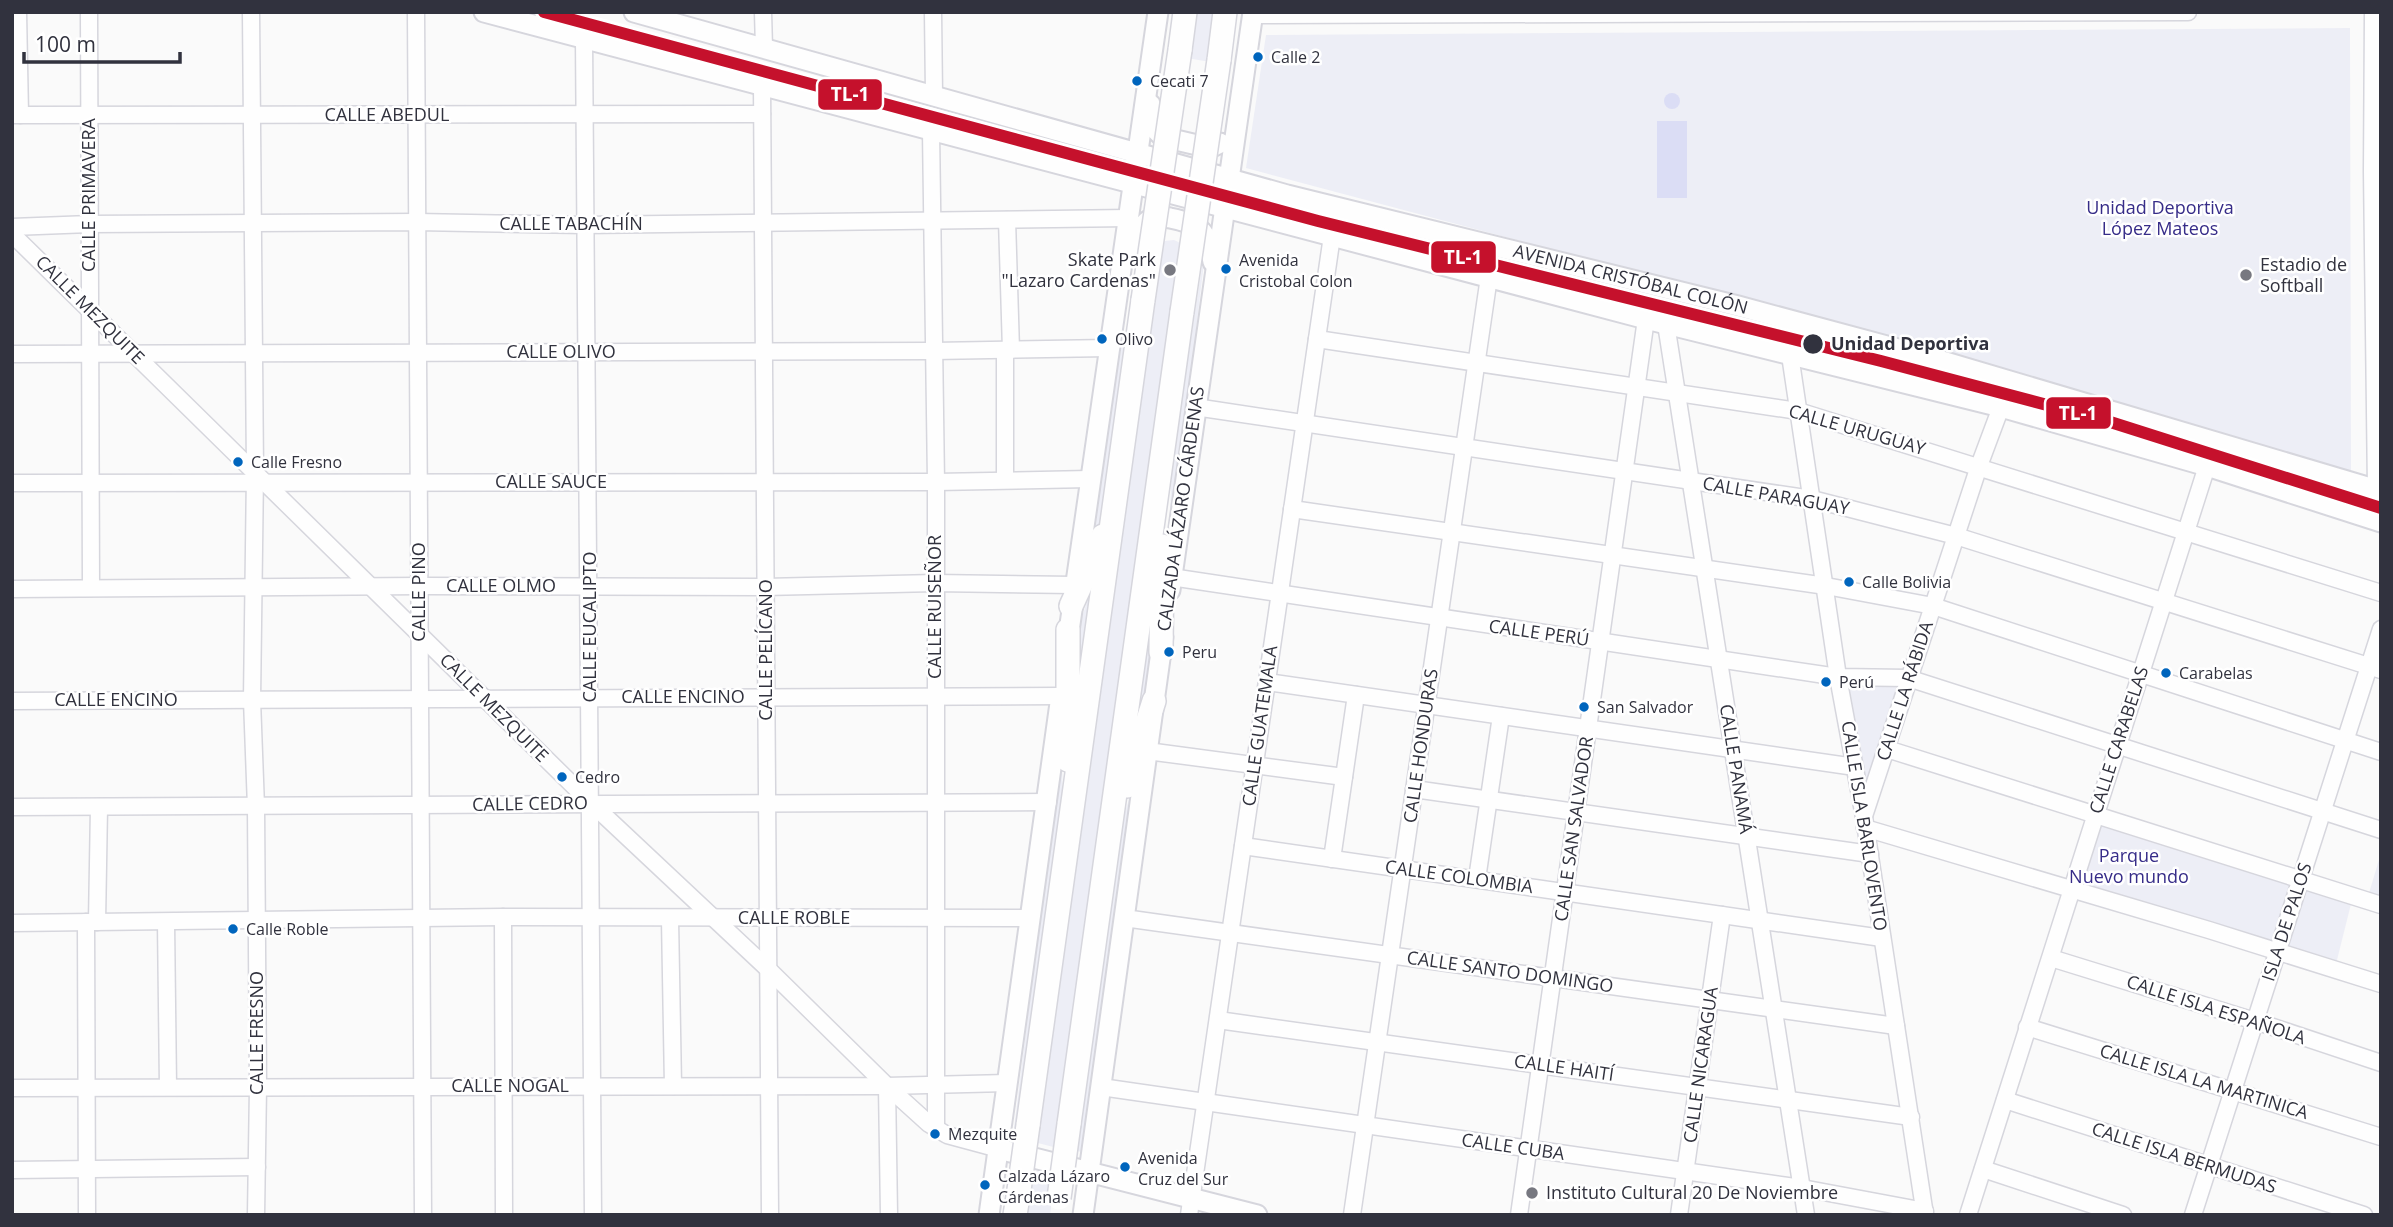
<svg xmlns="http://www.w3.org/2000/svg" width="2393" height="1227" viewBox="0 0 2393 1227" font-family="'Open Sans',sans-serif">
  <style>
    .green { fill: #edeef6 }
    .water { fill: #dbddf5 }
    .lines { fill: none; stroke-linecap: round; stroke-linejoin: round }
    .minor-casing { stroke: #d6d6dd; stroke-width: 19 }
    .major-casing { stroke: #d6d6dd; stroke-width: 23 }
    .highway-casing { stroke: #d6d6dd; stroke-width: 26 }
    .minor { stroke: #fefefe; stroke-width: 16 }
    .major { stroke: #fefefe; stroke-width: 19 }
    .highway { stroke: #fefefe; stroke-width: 23 }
    .highway-bridge-casing { stroke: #d6d6dd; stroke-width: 26; stroke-linecap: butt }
    .highway-bridge { stroke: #fefefe; stroke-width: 23 }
    .rail-1-casing { stroke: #fff; stroke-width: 18 }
    .rail-1 { stroke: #c5112c; stroke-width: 12 }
    .bus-dot { fill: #0065bd; stroke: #fff; stroke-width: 2.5 }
    .poi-dot { fill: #777880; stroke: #fff; stroke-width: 2.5 }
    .stop-dot { fill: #31323e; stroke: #fff; stroke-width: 2.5 }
    .labels { text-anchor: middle; stroke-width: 5; stroke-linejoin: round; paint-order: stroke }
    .bus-label { font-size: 16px; fill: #31323e; stroke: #fff; text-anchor: start }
    .street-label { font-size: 18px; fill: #31323e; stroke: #fff }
    .park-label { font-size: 18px; fill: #362c88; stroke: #fff }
    .poi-label { font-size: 18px; fill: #31323e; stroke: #fff; text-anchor: start }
    .stop-label { font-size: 18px; font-weight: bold; fill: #31323e; stroke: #fff; text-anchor: start }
    .line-badge { stroke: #fff; stroke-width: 2.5 }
    .badge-label { font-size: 19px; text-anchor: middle; font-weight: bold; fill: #fff }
  </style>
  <rect width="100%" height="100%" fill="#fafafa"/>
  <g class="green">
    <path d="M1193,12h25l-7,50 -25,-4z"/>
    <path d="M2350,28l1,443 -338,-99 -767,-204 20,-133z"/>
    <path d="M1208,229l-40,338 4,-107z"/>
    <path d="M1174,240l25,12 -142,896 -19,-5 119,-853 -16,-3 6,-44z"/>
    <path d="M1140,283l-33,228 -20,40 31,-190z"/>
    <path d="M1105,547l-29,209 -4,-68 10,-71z"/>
    <path d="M1158,559l-1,97 -32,117z"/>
    <path d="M1847,686h51l-33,105z"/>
    <path d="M1062,741l1,114 -43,283 -7,-2z"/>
    <path d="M1143,753l-56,400 -10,-2 42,-319z"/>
    <path d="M2098,823l194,61 -19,59 -194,-57z"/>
    <path d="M2381,853v44l-12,-4z"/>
    <path d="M2304,889l47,15 -15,60 -51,-16z"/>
    <path d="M1032,1170l23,6 -5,39h-24z"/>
  </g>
  <g class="water">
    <circle cx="1672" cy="101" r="8"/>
    <rect x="1657" y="121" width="30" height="77"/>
  </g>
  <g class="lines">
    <defs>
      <g id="minor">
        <path d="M18,12l2,103"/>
        <path d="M89,12l2,576"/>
        <path d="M251,12l4,460 -3,228 4,107 2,280 -2,128"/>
        <path d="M416,12l7,1203"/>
        <path d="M763,12l1,36"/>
        <path d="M933,12l1,83"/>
        <path d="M2373,12l-1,159 4,319"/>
        <path d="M1253,15l935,-3"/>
        <path d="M584,39l9,1176"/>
        <path d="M762,85l8,1130"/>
        <path d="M12,115l750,-1"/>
        <path d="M931,131l5,351v646"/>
        <path d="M1007,220l4,130"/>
        <path d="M12,227l78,-3 327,-2 168,3 544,-7"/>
        <path d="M12,234l579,569 178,167 118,116 42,38 18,11 52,14"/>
        <path d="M1666,324l140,891"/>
        <path d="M1317,339l481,72 583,182"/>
        <path d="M12,354l922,-3 175,-3"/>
        <path d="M1790,355l48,322 26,140 61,398"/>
        <path d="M1195,407l617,92 144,37 425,134"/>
        <path d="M1005,479v-129"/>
        <path d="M12,483l924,-1 153,-3"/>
        <path d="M1292,509l534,77 107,20 448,146"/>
        <path d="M1171,577l667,100 70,1 473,152"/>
        <path d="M12,589l408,-3 345,1 170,-4 139,2"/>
        <path d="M1267,682l588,85"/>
        <path d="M12,701l1049,-5"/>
        <path d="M1887,749l494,156"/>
        <path d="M1147,751l197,26"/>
        <path d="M1414,789l456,65"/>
        <path d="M12,807l1036,-5"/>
        <path d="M1864,816l115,-350 22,-59"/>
        <path d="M1865,828l344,102 172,54"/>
        <path d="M1243,846l639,92"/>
        <path d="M1332,859l24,-164"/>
        <path d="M1477,879l24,-163"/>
        <path d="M503,917l1,298"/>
        <path d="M1124,918l772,108"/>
        <path d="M670,919l3,167"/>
        <path d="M86,922l1,293"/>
        <path d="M97,922l2,-115"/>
        <path d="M166,922l2,165"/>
        <path d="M12,923l491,-6 527,1"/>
        <path d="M2051,958l204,63 126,42"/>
        <path d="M1218,1020l693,97"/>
        <path d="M2027,1027l354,110"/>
        <path d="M887,1086l2,129"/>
        <path d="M1101,1087l701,101 123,23"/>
        <path d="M12,1088l875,-2 120,-3"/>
        <path d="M2005,1100l359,115"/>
        <path d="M1983,1169l140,46"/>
        <path d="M12,1170l245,-3"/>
        <path d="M1189,1215l143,-979"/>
        <path d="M1352,1215l137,-938"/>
        <path d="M1519,1215l127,-896"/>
        <path d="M1679,1215l43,-300"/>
        <path d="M1968,1215l239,-749"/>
        <path d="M2193,1215l188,-586"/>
      </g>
      <g id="major">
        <path d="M484,12l1162,307 355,88 206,59 174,56"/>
        <path id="s1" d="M634,12l653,183 451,111 201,54 442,131"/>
        <path d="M1150,104l6,26 7,7 47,11 10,-5"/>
        <path d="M1128,254c5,-10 11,-27 21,-34 7,-5 13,-4 21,-2 31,6 37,13 43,44"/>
        <path d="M1170,590l83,-578"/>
        <path d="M1067,645l91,-633"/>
        <path d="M999,1149l258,66"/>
        <path d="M989,1215l71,-512"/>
        <path d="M1083,1215l80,-578"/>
      </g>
      <g id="highway">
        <path d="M1180,50l5,-38"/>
        <path d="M1219,60l6,-48"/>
        <path d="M1071,606l32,-70"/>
        <path d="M1161,652l1,-106"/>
        <path d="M1068,760v-130"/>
        <path d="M1127,786l27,-85"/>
        <path d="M1069,1124l113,-812"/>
        <path d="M1028,1125l115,-825"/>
        <path d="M1015,1215l4,-25"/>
      </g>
    </defs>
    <use href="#minor" class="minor-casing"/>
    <use href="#major" class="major-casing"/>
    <use href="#highway" class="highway-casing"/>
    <use href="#minor" class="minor"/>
    <use href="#major" class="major"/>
    <use href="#highway" class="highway"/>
    <defs>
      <g id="highway-bridge">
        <path d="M1143,300l37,-250"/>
        <path d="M1182,312l37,-252"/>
        <path d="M1019,1190l9,-65"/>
        <path d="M1059,1198l10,-74"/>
      </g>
    </defs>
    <use href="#highway-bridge" class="highway-bridge-casing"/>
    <use href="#highway-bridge" class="highway-bridge"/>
    <defs>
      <path id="rail-1" d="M544,12l774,209 563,140 223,59 277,88"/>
    </defs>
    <use href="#rail-1" class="rail-1-casing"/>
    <use href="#rail-1" class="rail-1"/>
  </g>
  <g class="bus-dot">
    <circle cx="1258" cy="57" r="6"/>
    <circle cx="1137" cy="81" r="6"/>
    <circle cx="1226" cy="269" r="6"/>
    <circle cx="1102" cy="339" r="6"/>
    <circle cx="238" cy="462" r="6"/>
    <circle cx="1849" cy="582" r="6"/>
    <circle cx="1169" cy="652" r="6"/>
    <circle cx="2166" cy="673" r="6"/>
    <circle cx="1826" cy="682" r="6"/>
    <circle cx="1584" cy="707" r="6"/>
    <circle cx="562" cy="777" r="6"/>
    <circle cx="233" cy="929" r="6"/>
    <circle cx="935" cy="1134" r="6"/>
    <circle cx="1125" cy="1167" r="6"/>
    <circle cx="985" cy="1185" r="6"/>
  </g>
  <g class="poi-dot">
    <circle cx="1170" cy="270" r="7"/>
    <circle cx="2246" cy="275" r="7"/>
    <circle cx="1532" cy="1193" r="7"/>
  </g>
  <circle class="stop-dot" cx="1813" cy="344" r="11"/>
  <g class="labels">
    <g class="bus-label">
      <text x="1271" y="63">Calle 2</text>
      <text x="1150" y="87">Cecati 7</text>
      <text x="1239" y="266">Avenida<tspan x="1239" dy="21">Cristobal Colon</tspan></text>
      <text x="1115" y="345">Olivo</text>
      <text x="251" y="468">Calle Fresno</text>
      <text x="1862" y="588">Calle Bolivia</text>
      <text x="1182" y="658">Peru</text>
      <text x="2179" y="679">Carabelas</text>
      <text x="1839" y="688">Perú</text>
      <text x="1597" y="713">San Salvador</text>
      <text x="575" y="783">Cedro</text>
      <text x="246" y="935">Calle Roble</text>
      <text x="948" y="1140">Mezquite</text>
      <text x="1138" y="1164">Avenida<tspan x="1138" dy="21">Cruz del Sur</tspan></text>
      <text x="998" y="1182">Calzada Lázaro<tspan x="998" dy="21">Cárdenas</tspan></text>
    </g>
    <g class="street-label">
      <text x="387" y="121">CALLE ABEDUL</text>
      <text transform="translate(89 195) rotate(-90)" y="6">CALLE PRIMAVERA</text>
      <text x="571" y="230">CALLE TABACHÍN</text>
      <text dy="6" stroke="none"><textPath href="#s1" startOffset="1032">AVENIDA CRISTÓBAL COLÓN</textPath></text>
      <text transform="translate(90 310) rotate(45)" y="6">CALLE MEZQUITE</text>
      <text x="561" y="358">CALLE OLIVO</text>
      <text transform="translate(1857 430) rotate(16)" y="6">CALLE URUGUAY</text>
      <text x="551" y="488">CALLE SAUCE</text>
      <text transform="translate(1776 496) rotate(10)" y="6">CALLE PARAGUAY</text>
      <text transform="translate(1181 509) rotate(-82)" y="6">CALZADA LÁZARO CÁRDENAS</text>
      <text x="501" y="592">CALLE OLMO</text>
      <text transform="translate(419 592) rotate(-90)" y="6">CALLE PINO</text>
      <text transform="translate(935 607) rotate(-90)" y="6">CALLE RUISEÑOR</text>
      <text transform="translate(590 627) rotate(-90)" y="6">CALLE EUCALIPTO</text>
      <text transform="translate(1539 633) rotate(8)" y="6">CALLE PERÚ</text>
      <text transform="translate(766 650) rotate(-90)" y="6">CALLE PELÍCANO</text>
      <text transform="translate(1905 691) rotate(-72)" y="6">CALLE LA RÁBIDA</text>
      <text x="683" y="703">CALLE ENCINO</text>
      <text x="116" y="706">CALLE ENCINO</text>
      <text transform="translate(494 708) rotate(45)" y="6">CALLE MEZQUITE</text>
      <text transform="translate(1260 726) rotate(-82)" y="6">CALLE GUATEMALA</text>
      <text transform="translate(2119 740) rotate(-72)" y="6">CALLE CARABELAS</text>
      <text transform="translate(1421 746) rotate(-82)" y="6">CALLE HONDURAS</text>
      <text transform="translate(1736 769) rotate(81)" y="6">CALLE PANAMÁ</text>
      <text transform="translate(530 804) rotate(-1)" y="6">CALLE CEDRO</text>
      <text transform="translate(1864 826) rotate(81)" y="6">CALLE ISLA BARLOVENTO</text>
      <text transform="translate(1574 829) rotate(-82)" y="6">CALLE SAN SALVADOR</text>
      <text transform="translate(1459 877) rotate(8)" y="6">CALLE COLOMBIA</text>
      <text x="794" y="924">CALLE ROBLE</text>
      <text transform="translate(2287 922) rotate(-72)" y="6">ISLA DE PALOS</text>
      <text transform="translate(1510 972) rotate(8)" y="6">CALLE SANTO DOMINGO</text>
      <text transform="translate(2216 1010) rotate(18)" y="6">CALLE ISLA ESPAÑOLA</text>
      <text transform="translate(257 1033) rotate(-90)" y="6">CALLE FRESNO</text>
      <text transform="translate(1701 1065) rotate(-82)" y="6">CALLE NICARAGUA</text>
      <text transform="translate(1564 1068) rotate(8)" y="6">CALLE HAITÍ</text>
      <text transform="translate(2204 1082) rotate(17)" y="6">CALLE ISLA LA MARTINICA</text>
      <text x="510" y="1092">CALLE NOGAL</text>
      <text transform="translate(1513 1147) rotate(8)" y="6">CALLE CUBA</text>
      <text transform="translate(2184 1158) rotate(18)" y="6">CALLE ISLA BERMUDAS</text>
    </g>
    <g class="park-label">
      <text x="2160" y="214">Unidad Deportiva<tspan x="2160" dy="21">López Mateos</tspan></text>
      <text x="2129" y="862">Parque<tspan x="2129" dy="21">Nuevo mundo</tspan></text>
    </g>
    <g class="poi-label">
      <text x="1156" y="266" text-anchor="end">Skate Park<tspan x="1156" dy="21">"Lazaro Cardenas"</tspan></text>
      <text x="2260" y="271">Estadio de<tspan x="2260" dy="21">Softball</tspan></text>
      <text x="1546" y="1199">Instituto Cultural 20 De Noviembre</text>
    </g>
    <g class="stop-label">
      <text x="1831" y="350">Unidad Deportiva</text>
    </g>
  </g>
  <g class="line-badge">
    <rect x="817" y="78" width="66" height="33" rx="7" fill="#c5112c"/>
    <rect x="1430" y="240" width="67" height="34" rx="7" fill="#c5112c"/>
    <rect x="2045" y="396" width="67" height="34" rx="7" fill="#c5112c"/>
  </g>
  <g class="badge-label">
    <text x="850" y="101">TL-1</text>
    <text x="1463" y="264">TL-1</text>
    <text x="2078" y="420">TL-1</text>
  </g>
  <rect width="2393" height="1227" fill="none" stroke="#31323e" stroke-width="28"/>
  <path d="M24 52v10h156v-10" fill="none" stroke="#31323e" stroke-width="3.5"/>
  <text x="35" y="52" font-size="21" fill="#31323e" stroke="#ffffff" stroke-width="5" paint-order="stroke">100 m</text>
</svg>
